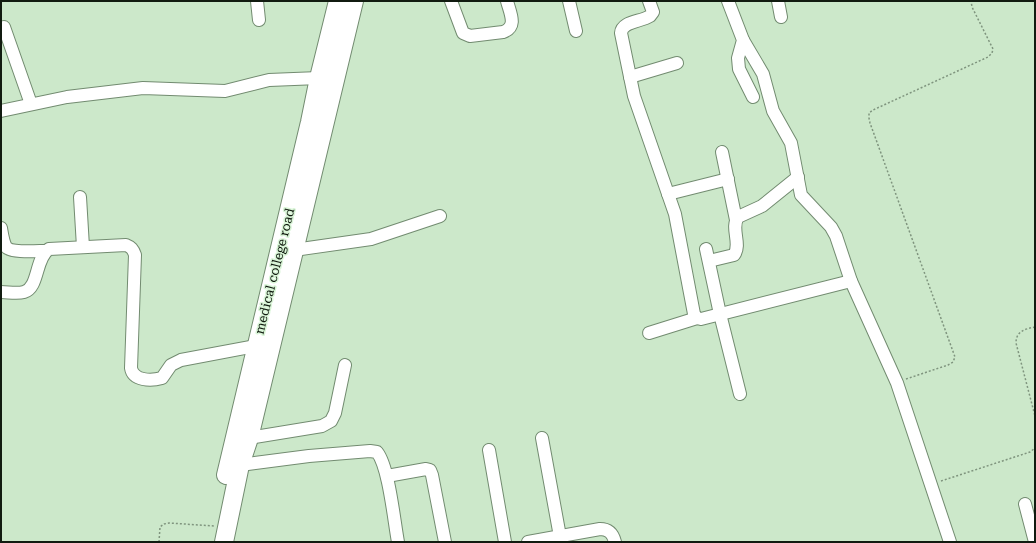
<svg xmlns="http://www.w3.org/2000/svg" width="1036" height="543" viewBox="0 0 1036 543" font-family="'Roboto Serif',serif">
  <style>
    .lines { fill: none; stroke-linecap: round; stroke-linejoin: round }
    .minor-casing { stroke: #728b70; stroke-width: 14 }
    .highway-casing { stroke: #728b70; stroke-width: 20 }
    .path { stroke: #7f947e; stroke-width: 1.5; stroke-dasharray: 2 2; stroke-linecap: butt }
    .minor { stroke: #fff; stroke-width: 12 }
    .highway { stroke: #fff; stroke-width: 18 }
    .labels { text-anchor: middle; stroke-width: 3; stroke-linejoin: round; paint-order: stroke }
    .street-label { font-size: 13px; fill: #111b10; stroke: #d9f5d7 }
  </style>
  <rect width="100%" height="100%" fill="#cce8ca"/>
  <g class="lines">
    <defs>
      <g id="minor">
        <path d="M257,1l2,19"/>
        <path d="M451,1l12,32 7,3 33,-4c15,-5 7,-19 4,-31"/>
        <path d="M569,1l7,30"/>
        <path d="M649,1l4,11 -3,4c-9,6 -28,5 -29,17l13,63 41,118 19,100 3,4 4,1 150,-38"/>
        <path d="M728,1l15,39 -5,18 1,11 14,28"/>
        <path d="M778,1l3,16"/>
        <path d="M4,27l27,77"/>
        <path d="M743,40l20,34 10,37 18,32 10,52 30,32 5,9 15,45 46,102 53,159"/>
        <path d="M630,77l47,-14"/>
        <path d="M1,111l66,-14 76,-9 82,3 44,-11 50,-2"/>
        <path d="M722,152l14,68"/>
        <path d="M668,194l60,-15"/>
        <path d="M80,197l3,50"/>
        <path d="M1,228c1,6 2,14 5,19 5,6 31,4 39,4"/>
        <path d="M706,249l14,65 20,80"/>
        <path d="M294,250l77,-11 69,-23"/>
        <path d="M709,261l25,-6c8,-11 -4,-27 4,-38l24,-11 36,-29"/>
        <path d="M1,292c7,0 16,2 23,0 15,-4 11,-34 25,-43l77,-4c5,2 7,4 9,10l-4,113c2,13 20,13 31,10l9,-13 10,-5 75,-14"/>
        <path d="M649,333l48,-15"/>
        <path d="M249,438l73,-12 9,-5 4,-8 10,-48"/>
        <path d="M542,438l19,104"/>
        <path d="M489,450l16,92"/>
        <path d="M240,465l69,-9 61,-5 7,1c12,15 17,69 21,90"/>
        <path d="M387,476l39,-7 4,1 2,5 13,67"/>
        <path d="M1025,504l10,38"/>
        <path d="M528,542l72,-13c9,0 13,5 15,13"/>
      </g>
      <g id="highway">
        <path d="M226,475l84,-353 9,-44 19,-77"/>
        <path d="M224,542l16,-77 9,-27 105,-437"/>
      </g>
    </defs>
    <use href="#minor" class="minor-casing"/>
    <use href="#highway" class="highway-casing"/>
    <g class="path">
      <path d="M1035,327c-10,2 -19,4 -19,16l19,73"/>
      <path d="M906,379l42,-14 5,-3 2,-5 -85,-234 -1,-5v-5l4,-3 115,-53 4,-4 1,-4 -21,-42 -1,-6"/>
      <path d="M941,481l89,-29 5,-4"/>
      <path d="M159,542l1,-15 4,-3 5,-1 45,3"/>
    </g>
    <use href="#minor" class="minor"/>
    <use href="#highway" class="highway"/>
  </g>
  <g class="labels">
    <g class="street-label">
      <text transform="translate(274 271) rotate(-76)" y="5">medical college road</text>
    </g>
  </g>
  <rect width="1036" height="543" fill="none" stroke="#111b10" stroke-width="4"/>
</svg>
